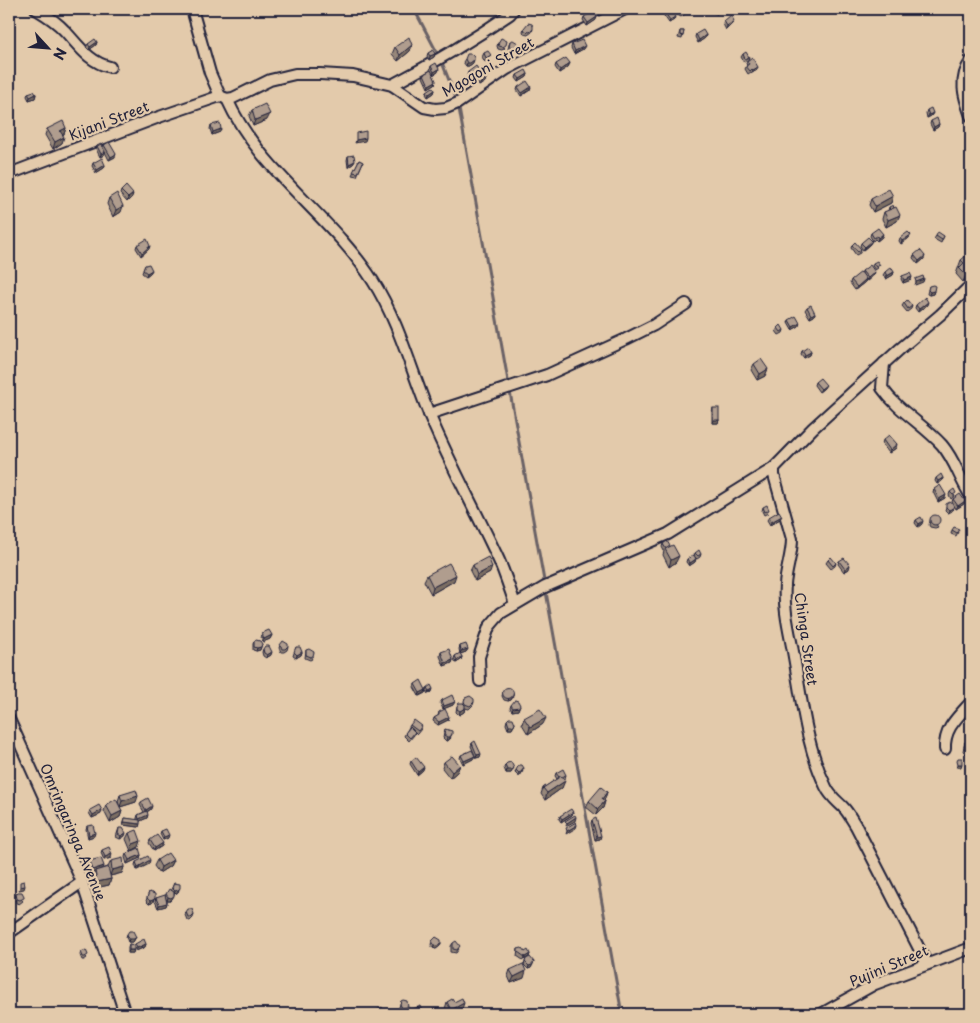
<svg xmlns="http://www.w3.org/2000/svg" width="980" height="1023" viewBox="0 0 980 1023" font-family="'Playpen Sans',sans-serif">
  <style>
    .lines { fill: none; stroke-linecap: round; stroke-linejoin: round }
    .stream { stroke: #6b6266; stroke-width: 3 }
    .minor-casing { stroke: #22223b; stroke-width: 14 }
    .minor { stroke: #e3caab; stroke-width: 10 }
    .wall { fill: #97877a; stroke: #22223b }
    .shaded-wall { fill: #7b6e63; stroke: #22223b }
    .building { fill: #b09d8e; stroke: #22223b }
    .labels { text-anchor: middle; stroke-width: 4.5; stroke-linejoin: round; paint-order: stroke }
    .street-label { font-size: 14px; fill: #22223b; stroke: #e3caab }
  </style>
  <rect width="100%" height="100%" fill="#e3caab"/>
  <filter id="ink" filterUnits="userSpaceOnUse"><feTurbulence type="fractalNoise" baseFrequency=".02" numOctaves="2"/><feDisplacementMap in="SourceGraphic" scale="10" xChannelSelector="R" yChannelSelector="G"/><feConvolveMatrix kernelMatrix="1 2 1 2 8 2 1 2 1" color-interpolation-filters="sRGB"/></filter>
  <g filter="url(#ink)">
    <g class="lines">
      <path class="stream" d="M414,9l27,51 17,43 164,911"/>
      <defs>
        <g id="minor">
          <path d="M36,9c10,6 21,13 29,22 14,15 24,31 45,36"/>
          <path d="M192,9l18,64 10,23 7,3 6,-1 37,-18 25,-6h25l33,2 39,9 32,22 11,2 11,-1 12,-5 49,-34 118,-60"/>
          <path d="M971,61c-13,18 -7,36 0,55"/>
          <path d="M392,85c42,-22 79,-44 118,-71l4,-5"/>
          <path d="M227,99c32,72 104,116 146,182 26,41 38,89 56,133 20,48 45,93 67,140 8,16 13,33 19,50"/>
          <path d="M9,174l150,-57 61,-21"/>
          <path d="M884,363l-2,25c16,23 41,36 60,57 13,15 18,35 29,51"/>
          <path d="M429,414l118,-39 79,-36 28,-14 32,-21"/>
          <path d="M480,681l-1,-24 10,-30 12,-14 44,-26 123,-53 106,-66"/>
          <path d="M9,719l73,163 43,132"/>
          <path d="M945,749c-1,-21 13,-32 26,-47"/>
          <path d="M9,933l73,-51"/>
          <path d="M927,964l-71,-138c-4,-6 -8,-14 -13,-19 -7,-7 -13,-11 -17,-20 -20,-41 -24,-86 -32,-130 -4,-23 -11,-48 -9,-72 1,-16 7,-30 7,-46l-18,-64v-7l39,-40 88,-80 39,-33 31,-30"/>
          <path d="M821,1014l54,-30 96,-36"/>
        </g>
      </defs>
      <use href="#minor" class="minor-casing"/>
      <use href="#minor" class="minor"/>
    </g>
    <g class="wall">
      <path d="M677,9h9l-2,6 -3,2 -5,-3z"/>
      <path d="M712,9h9l-1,2 -3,3 -3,-1 -2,-3z"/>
      <path d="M663,10l11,10 -5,3 -7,-10z"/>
      <path d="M584,17l12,3 -9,6 -4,-6z"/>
      <path d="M724,21h10l-2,3 -6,6 -3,-6z"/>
      <path d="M524,28l9,1 -1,3 -4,3 -4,-1 -1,-3z"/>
      <path d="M680,31h4l-2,8 -4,-1z"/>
      <path d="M696,34l10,1 -1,3 -7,5 -3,-6z"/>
      <path d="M510,41l6,9 -3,2 -5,-3z"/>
      <path d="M97,42l-1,3 -7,5 -3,-3 2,-3z"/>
      <path d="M498,43l7,5 -3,2 -4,-1 -1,-3z"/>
      <path d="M572,44l11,5 -9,5 -3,-6z"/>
      <path d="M412,45l-2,6 -12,10 -6,-7 3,-7z"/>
      <path d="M428,53l7,1 -1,3 -5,3 -2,-4z"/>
      <path d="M484,53l7,2 -1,3 -5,4 -3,-5z"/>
      <path d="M743,54l6,3 -1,3 -4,2 -3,-5z"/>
      <path d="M465,59l8,4 -4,3h-3l-3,-4z"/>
      <path d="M747,61l10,9 -5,3 -1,-1 -3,2 -3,-5 2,-4 -1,-1z"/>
      <path d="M570,63l-2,4 -9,6 -4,-6 1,-3z"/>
      <path d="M431,66l7,6 -5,3 3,6 -1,3 -7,4 -5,-11 1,-3 6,-3v-1z"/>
      <path d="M468,72l11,3 -3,1 1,2 -1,3 -4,3 -5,-9z"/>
      <path d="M528,74l-1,3 -8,5 -3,-4 1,-3z"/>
      <path d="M477,78h9l-1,4 -6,4 -3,-5z"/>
      <path d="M518,87l12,3 -9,6 -4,-6z"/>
      <path d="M435,90l-1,3 -6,4 -2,-3 1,-3z"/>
      <path d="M28,93l8,1 -1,4 -6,2 -2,-4z"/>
      <path d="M252,110l15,10 -14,6 -4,-10z"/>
      <path d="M927,110l6,3 -2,3 -4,2 -1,-5z"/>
      <path d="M931,121l8,3 -1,3 -5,3 -3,-6z"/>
      <path d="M211,125l9,7 -8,3 -2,-6z"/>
      <path d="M66,128l-2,6 -1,1 -1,8 -9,6 -8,-14 2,-6z"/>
      <path d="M104,145l11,12 -6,3 -4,-8 -1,3 -4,2 -4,-8 1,-3 6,1z"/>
      <path d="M348,156l7,5 -2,3 -5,3 -1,-7z"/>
      <path d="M359,160l4,2 -6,14 -5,-1z"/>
      <path d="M93,163l12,2 -1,3 -8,5 -4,-7z"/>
      <path d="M121,191l11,6 -5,5 -7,-8z"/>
      <path d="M893,196l-2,7 -18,9 -4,-7 2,-6z"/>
      <path d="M109,198l12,14 -8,5 -6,-13z"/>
      <path d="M889,207l5,1 3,13 -11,6 -4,-8 2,-7 4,-1z"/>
      <path d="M970,228l1,1v9l-5,-3z"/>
      <path d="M871,233l11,4 -5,4 -2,-2 -2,2 -3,-5z"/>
      <path d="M936,236h8l-3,7 -7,-4z"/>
      <path d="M900,238h9l-8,6 -2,-3z"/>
      <path d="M861,243l9,1 -7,6 -3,-4z"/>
      <path d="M137,245l12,4 -8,7 -5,-8z"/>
      <path d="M852,245l9,4 -1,4 -4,2 -5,-7z"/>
      <path d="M914,255l10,4 -6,5 -5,-6z"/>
      <path d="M971,255v19l-8,8 -7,-8 5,-14 9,-3z"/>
      <path d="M873,263l5,5 -3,2 -3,-4z"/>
      <path d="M145,265l7,5 -2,3 -4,3 -4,-3z"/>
      <path d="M862,271l12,4 -7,6 -1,-2 -1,3 -10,8 -5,-7 1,-3 11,-6z"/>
      <path d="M885,272h9l-1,3 -7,4 -3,-4z"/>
      <path d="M971,275v7l-4,5 -3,-3 2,-3z"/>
      <path d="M902,276l9,4 -8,3 -2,-4z"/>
      <path d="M929,286l5,5 -1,3 -4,1 -2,-1z"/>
      <path d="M904,303l8,3 -1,3 -4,3 -5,-6z"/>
      <path d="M916,305h11l-9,7 -3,-4z"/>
      <path d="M807,307l8,6 -1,3 -4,2 -5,-8z"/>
      <path d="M789,320l10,6 -7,4 -4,-7z"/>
      <path d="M778,328l6,2 -1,3 -4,2 -3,-4z"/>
      <path d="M802,351l9,1 -1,3 -6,3 -3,-4z"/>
      <path d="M754,364l11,12 -8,4 -6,-10z"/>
      <path d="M815,382l9,6 -5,4 -5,-7z"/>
      <path d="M713,408l6,12 -1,3h-6v-11z"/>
      <path d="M883,440l13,8 -7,5 -7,-9z"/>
      <path d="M936,478h7l-1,3 -5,3 -2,-3z"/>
      <path d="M934,489l11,9 -7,4 -5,-10z"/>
      <path d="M950,492l5,4 -4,3 -2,-4z"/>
      <path d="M953,499l12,2 -1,3 -8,5 -4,-7z"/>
      <path d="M763,507l5,6 -4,2 -2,-4z"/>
      <path d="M946,507l6,4 -4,2 -3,-3z"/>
      <path d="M971,515v9l-3,-4 1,-3z"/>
      <path d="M769,517l11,2 -10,6 -3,-5z"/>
      <path d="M931,517l7,10 -3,1 -5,-1 -1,-2z"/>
      <path d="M916,520l6,4 -4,3 -3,-4z"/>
      <path d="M952,530l6,2 -2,4 -5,-2z"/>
      <path d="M663,544l13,18 -7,5 -6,-12 1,-4 -2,-4z"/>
      <path d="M695,553l6,1 -1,3 -3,2 -2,-2v5l-6,4 -3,-4 1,-3 7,-3z"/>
      <path d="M828,560l8,3 -1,3 -4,3 -5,-6z"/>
      <path d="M839,561l10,8 -5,3 -6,-8z"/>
      <path d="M473,565l17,8 -15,8 -5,-10z"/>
      <path d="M427,575l27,6 -23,13 -7,-13z"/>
      <path d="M262,633l10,2 -2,4 -7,3 -2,-5z"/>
      <path d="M254,641l8,3 -2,6 -4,1 -3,-1v-6z"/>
      <path d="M280,645l8,1 -1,4 -3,2h-3l-2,-4z"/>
      <path d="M460,646l8,3 -2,3 -6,2 2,3 -1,3 -5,3 -2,-4 1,-3 5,-2 -1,-5z"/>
      <path d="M296,647l6,5 -1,3 -5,3 -3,-2z"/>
      <path d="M263,649l8,6 -5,3 -3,-2 -1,-4z"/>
      <path d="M306,650l6,9 -2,1 -5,-2z"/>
      <path d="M441,652l12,8 -1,3 -8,3 -4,-10z"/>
      <path d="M415,684l11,6 1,-2 5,4 -4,2 -2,-3 -1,2 -6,3 -5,-9z"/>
      <path d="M504,689l9,8 -2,3 -3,1 -4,-1 -2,-4z"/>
      <path d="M465,698l9,4 -1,3 -4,4 -4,-1 -1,4 -5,3 -3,-3 1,-6 7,-3z"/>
      <path d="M442,700l11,5 -10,4 -3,-6z"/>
      <path d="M511,705h9l-2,5 -6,1 -2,-3z"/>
      <path d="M439,712l10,5 -1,3 -10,5 -5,-4 1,-3 4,-2z"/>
      <path d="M524,718l19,6 -15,10 -6,-10z"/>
      <path d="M507,720l8,3 -3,6h-4l-2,-5z"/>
      <path d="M410,725l11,4 -4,5 -2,-2 -1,3 -5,6 -5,-5z"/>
      <path d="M445,729l6,9 -2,2 -3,1 -3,-3z"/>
      <path d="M965,742l5,12 -3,1 -4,-4z"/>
      <path d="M472,743l8,14 -4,1 -5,-12z"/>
      <path d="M461,755l12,4 -10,5 -3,-6z"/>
      <path d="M411,761l12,9 -6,5 -7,-11z"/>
      <path d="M444,762l16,3 -3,7 -7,6 -8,-10z"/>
      <path d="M505,765l7,6 -1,2h-5l-2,-5z"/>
      <path d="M516,770l7,1 -3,5h-2l-3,-3z"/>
      <path d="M556,773l10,2 -1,3 -2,1 -1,9 -17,12 -4,-6 2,-6 14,-9 -2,-3z"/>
      <path d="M607,792l-3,8 1,1 -2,7 -7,7 -10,-8 3,-6z"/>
      <path d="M120,795l16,7 -16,5 2,4 -2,6 -10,6 -6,-12 2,-6h13l-1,-4z"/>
      <path d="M141,802l10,7 -4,3v6l-7,3 -1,6 -16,-2 2,-7 12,2v-2l1,-3 6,-3 -4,-7z"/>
      <path d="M90,810l11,4 -9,4 -3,-5z"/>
      <path d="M573,812l-1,3 -11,7 -2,-3 1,-3z"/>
      <path d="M592,820l8,19 -5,1 -4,-17z"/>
      <path d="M87,826l7,10 -6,2 -2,-9z"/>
      <path d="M119,828l6,8 -5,3 -4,-2z"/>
      <path d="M161,831l7,7 -5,2 -3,-6z"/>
      <path d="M129,833l10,14 -8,4 -5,-12z"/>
      <path d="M150,840l12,6 -8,5 -5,-8z"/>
      <path d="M102,850l9,8 -7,2 -3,-7z"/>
      <path d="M126,854l15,1 -1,3 -13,6 -2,-7z"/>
      <path d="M157,860h16l-3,6 -11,7 -5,-7z"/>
      <path d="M89,861l14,8 5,-2 3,-6 13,6 -2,6 -12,3 1,3 -2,6 -14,3 -3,-11 1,-2 -4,1 -2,-8z"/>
      <path d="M136,862l13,2 -12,6 -2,-5z"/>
      <path d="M174,883l5,8 -2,2 -3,1 -2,5 -2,2h-3l-1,-2 1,4 -1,3 -8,2 -3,-7 1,-3 9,-2 1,-2 5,-4z"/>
      <path d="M149,892l6,6 -3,5 -3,1 -3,-3z"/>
      <path d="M16,894l7,7 -4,3 -3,-1 -1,-6z"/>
      <path d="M186,912l8,2 -1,4 -3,3 -3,-1 -2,-5z"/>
      <path d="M127,934l9,3 -3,5h-5l-2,-5z"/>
      <path d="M432,941l9,2 -1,3 -4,3 -3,-1 -2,-3z"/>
      <path d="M453,943l6,6 -3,4 -5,-1v-6z"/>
      <path d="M129,944l5,2 1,-2h11l-1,3 -9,4 -2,-4 -1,6h-5v-6z"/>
      <path d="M518,949l7,3 5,2 -1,3 -6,3 -6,-4z"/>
      <path d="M81,952l6,6 -3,2h-2l-2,-5z"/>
      <path d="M526,959l8,3 -3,6 -3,1 -4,-4z"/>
      <path d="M510,970l14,8 -13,5 -3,-7z"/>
      <path d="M401,1001l7,6 -1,3 -6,1 -2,-4z"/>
      <path d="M447,1002h7l8,7 -9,5h-5l-3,-5z"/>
    </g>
    <g class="shaded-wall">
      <path d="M16,9h2l-1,1 -8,6v-3z"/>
      <path d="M721,9l-1,2 -3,3 -3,-1 1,-3z"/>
      <path d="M597,17l-1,3 -9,6 1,-3z"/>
      <path d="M675,17l-1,3 -5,3 1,-3z"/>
      <path d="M734,21l-2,3 -6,6 1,-4z"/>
      <path d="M706,35l-1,3 -7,5 1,-3z"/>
      <path d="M97,42l-1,3 -7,5 1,-3z"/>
      <path d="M412,45l-2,6 -12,10 2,-6z"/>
      <path d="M585,46l-2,3 -9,5 1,-3z"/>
      <path d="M435,54l-1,3 -5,3 1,-4z"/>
      <path d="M474,60l-1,3 -4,3h-3l1,-3z"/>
      <path d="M570,63l-2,4 -9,6 1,-3z"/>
      <path d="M758,67l-1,3 -5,3 1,-3z"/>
      <path d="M439,69l-1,3 -5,3 1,-3z"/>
      <path d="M528,74l-1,3 -8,5 1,-3z"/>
      <path d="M486,78l-1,4 -6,4 2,-3z"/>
      <path d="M436,81l-1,3 -7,4 1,-3z"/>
      <path d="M531,87l-1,3 -9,6 1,-3z"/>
      <path d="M435,90l-1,3 -6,4 1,-3z"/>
      <path d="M36,94l-1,4 -6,2 1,-3z"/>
      <path d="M933,113l-2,3 -4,2 2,-3z"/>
      <path d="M270,114l-3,6 -14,6 2,-6z"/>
      <path d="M939,124l-1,3 -5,3 1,-3z"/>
      <path d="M66,128l-2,6 -6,3 2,-6z"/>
      <path d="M221,129l-1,3 -8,3 1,-3z"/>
      <path d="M64,137l-2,6 -9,6 2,-7z"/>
      <path d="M366,138l-1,3 -10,2 1,-3z"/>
      <path d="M105,152l-1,3 -4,2 1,-3z"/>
      <path d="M116,154l-1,3 -6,3 2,-3z"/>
      <path d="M355,161l-2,3 -5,3 1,-3z"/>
      <path d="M105,165l-1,3 -8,5 1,-3z"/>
      <path d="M133,194l-1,3 -5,5 1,-4z"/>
      <path d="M893,196l-2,7 -18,9 2,-6z"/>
      <path d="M123,206l-2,6 -8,5 3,-7z"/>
      <path d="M900,215l-3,6 -11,6 2,-7z"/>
      <path d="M883,234l-1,3 -5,4 1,-3z"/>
      <path d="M911,235l-2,3 -8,6 1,-3z"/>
      <path d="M872,241l-2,3 -7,6 2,-3z"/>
      <path d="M150,246l-1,3 -8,7 1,-3z"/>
      <path d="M925,256l-1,3 -6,5 1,-3z"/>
      <path d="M152,270l-2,3 -4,3 1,-3z"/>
      <path d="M971,270v4l-8,8 3,-7z"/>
      <path d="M875,272l-1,3 -7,6 1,-3z"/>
      <path d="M894,272l-1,3 -7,4 1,-3z"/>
      <path d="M912,277l-1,3 -8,3 1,-3z"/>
      <path d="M866,279l-1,3 -10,8 2,-3z"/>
      <path d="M924,279l-1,3 -8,3 1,-3z"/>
      <path d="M934,291l-1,3 -4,1 1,-3z"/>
      <path d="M928,302l-1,3 -9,7 1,-3z"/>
      <path d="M815,313l-1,3 -4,2 1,-3z"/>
      <path d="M800,323l-1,3 -7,4 1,-3z"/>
      <path d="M811,352l-1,3 -6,3 1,-3z"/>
      <path d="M768,369l-3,7 -8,4 3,-6z"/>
      <path d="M826,385l-2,3 -5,4 2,-3z"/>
      <path d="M713,420h6l-1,3h-6z"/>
      <path d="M897,444l-1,4 -7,5 1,-3z"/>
      <path d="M943,478l-1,3 -5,3 1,-3z"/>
      <path d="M946,495l-1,3 -7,4 1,-3z"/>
      <path d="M965,501l-1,3 -8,5 2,-3z"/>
      <path d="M953,508l-1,3 -4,2 1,-3z"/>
      <path d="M782,516l-2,3 -10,6 1,-3z"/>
      <path d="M923,521l-1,3 -4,3 1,-3z"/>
      <path d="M679,556l-3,6 -7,5 2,-7z"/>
      <path d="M696,559l-1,3 -6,4 1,-3z"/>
      <path d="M850,565l-1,4 -5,3 1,-3z"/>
      <path d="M492,567l-2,6 -15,8 2,-6z"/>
      <path d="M456,575l-2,6 -23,13 2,-7z"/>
      <path d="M272,635l-2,4 -7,3 1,-3z"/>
      <path d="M261,647l-1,3 -4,1 1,-3z"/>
      <path d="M468,649l-2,3 -6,2 1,-3z"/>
      <path d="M272,652l-1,3 -5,3 1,-3z"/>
      <path d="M302,652l-1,3 -5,3 1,-3z"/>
      <path d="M462,657l-1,3 -5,3 1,-3z"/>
      <path d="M453,660l-1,3 -8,3 1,-3z"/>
      <path d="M433,689l-1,3 -4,2 1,-3z"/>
      <path d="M426,690l-1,3 -6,3 1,-3z"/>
      <path d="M514,694l-3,6 -3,1 1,-3z"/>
      <path d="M455,702l-2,3 -10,4 1,-3z"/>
      <path d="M519,707l-1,3 -6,1 1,-3z"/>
      <path d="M465,708l-1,4 -5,3 1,-4z"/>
      <path d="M449,717l-1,3 -10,5 1,-3z"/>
      <path d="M546,718l-3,6 -15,10 2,-7z"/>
      <path d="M515,723l-3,6h-4l1,-3z"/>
      <path d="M452,734l-3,6 -3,1 1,-4z"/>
      <path d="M968,751h3v2l-4,2z"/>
      <path d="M481,754l-1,3 -4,1 1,-3z"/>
      <path d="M475,756l-2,3 -10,5 1,-3z"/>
      <path d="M958,764h4l-1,3h-4z"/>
      <path d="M460,765l-3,7 -7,6 2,-6z"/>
      <path d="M424,767l-1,3 -6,5 1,-3z"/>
      <path d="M514,768l-3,5h-5l1,-3z"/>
      <path d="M524,768l-4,8h-2l1,-3z"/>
      <path d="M565,781l-3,7 -17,12 2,-7z"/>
      <path d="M607,792l-2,7 -6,6 3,-6z"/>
      <path d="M138,796l-2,6 -16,5 2,-6z"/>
      <path d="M605,801l-2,7 -7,7 2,-6z"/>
      <path d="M152,806l-1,3 -6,4 1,-3z"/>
      <path d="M102,810l-1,4 -9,4 1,-3z"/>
      <path d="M122,811l-2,6 -10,6 2,-7z"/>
      <path d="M573,812l-1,3 -11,7 1,-3z"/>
      <path d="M148,815l-1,3 -9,4 1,-3z"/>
      <path d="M576,817l-1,4 -9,5 1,-3z"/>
      <path d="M124,822l16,2 -1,3 -16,-2z"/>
      <path d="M577,825l-1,3 -10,6 1,-3z"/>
      <path d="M95,833l-1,3 -6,2 1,-3z"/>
      <path d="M126,833l-1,3 -5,3 1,-3z"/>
      <path d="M169,835l-1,3 -5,2 1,-3z"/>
      <path d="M601,836l-1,3 -5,1 2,-3z"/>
      <path d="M141,841l-2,6 -8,4 2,-7z"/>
      <path d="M163,843l-1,3 -8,5 1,-3z"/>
      <path d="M112,854l-1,4 -7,2 1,-3z"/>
      <path d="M141,855l-1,3 -13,6 2,-4z"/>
      <path d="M150,860l-1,4 -12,6 1,-3z"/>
      <path d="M173,860l-3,6 -11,7 2,-6z"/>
      <path d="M104,866l-3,7 -6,-2 -2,4 -4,1 3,-6z"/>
      <path d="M124,867l-2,6 -12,3 2,-6z"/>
      <path d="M111,879l-2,6 -14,3 2,-6z"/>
      <path d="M25,886l-1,3 -5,1 1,-3z"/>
      <path d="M180,888l-3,5 -3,1 1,-3z"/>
      <path d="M174,896l-2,3 -2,2h-3l1,-4z"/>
      <path d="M155,898l-3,5 -3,1 1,-3z"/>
      <path d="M167,903l-1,3 -8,2 1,-3z"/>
      <path d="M136,937l-3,5h-5l1,-3z"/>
      <path d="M441,943l-1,3 -4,3 -3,-1 1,-3z"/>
      <path d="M146,944l-1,3 -9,4 1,-3z"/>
      <path d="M129,950h5l-1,3h-5z"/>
      <path d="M530,954l-1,3 -6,3 2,-3z"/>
      <path d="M534,962l-3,6 -3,1 1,-3z"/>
      <path d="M526,971l-2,7 -13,5 3,-6z"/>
      <path d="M464,1003l-2,6 -9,5h-3l1,-4z"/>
      <path d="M408,1007l-1,3 -6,1 1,-3z"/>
    </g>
    <g class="building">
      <path d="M9,9h7l-7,4z"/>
      <path d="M665,9h5l5,8 -5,3 -7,-10z"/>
      <path d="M678,9h8l-1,3 -3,2 -5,-3z"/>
      <path d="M714,9h6l-2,2 -3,-1z"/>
      <path d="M594,11l3,6 -9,6 -4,-6z"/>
      <path d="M731,15l3,6 -7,5 -3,-5z"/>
      <path d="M528,23l4,1 1,2v3l-3,3 -5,-1 -1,-3z"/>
      <path d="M703,30l3,5 -7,5 -3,-6z"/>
      <path d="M680,31h4l-1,5 -3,-1z"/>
      <path d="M409,37l3,8 -12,10 -5,-8z"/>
      <path d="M501,38l6,3 -1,4 -3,2 -4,-1 -1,-3z"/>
      <path d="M95,39l2,3 -7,5 -2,-3z"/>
      <path d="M513,40l5,3 -1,4 -3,1 -5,-2 1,-5z"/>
      <path d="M582,40l3,6 -10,5 -3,-7z"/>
      <path d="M433,50l2,4 -5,2 -2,-3z"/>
      <path d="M488,51l3,4 -5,3 -2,-5z"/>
      <path d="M746,52l3,5 -4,2 -2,-5z"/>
      <path d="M467,54h4l3,3v3l-4,3h-3l-2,-4z"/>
      <path d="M752,57l6,10 -5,3 -1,-1 -2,2 -4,-5 3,-2 -2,-3z"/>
      <path d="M566,58l4,5 -10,7 -4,-6z"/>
      <path d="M436,63l3,6 -5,3 -3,-6z"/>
      <path d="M476,66l4,6 -5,3 2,3 -3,3 -6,-9z"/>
      <path d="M431,70l5,11 -7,4 -5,-11z"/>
      <path d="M526,70l2,4 -8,5 -3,-4z"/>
      <path d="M483,74l3,4 -5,5 -4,-5z"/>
      <path d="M527,81l4,6 -9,6 -4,-6z"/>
      <path d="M433,87l2,3 -6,4 -2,-3z"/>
      <path d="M34,91l2,3 -6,3 -2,-4z"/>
      <path d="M265,104l5,10 -15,6 -3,-10z"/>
      <path d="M931,108l2,5 -4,2 -2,-5z"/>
      <path d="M937,118l2,6 -5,3 -3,-6z"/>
      <path d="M63,121l3,7 -6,3 4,6 -9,5 -8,-13z"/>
      <path d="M220,123l1,6 -8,3 -2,-7z"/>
      <path d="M366,131v7l-10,2v-7z"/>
      <path d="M109,142l7,12 -5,3 -7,-12z"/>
      <path d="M101,144l4,8 -4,2 -4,-8z"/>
      <path d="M354,155l1,6 -6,3 -1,-8z"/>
      <path d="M102,158l3,7 -8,5 -4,-7z"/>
      <path d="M359,160l4,2 -5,11 -5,-1z"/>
      <path d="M126,186l7,8 -5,4 -7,-7z"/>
      <path d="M889,189l4,7 -18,10 -4,-7z"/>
      <path d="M117,193l6,13 -7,4 -7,-12z"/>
      <path d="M893,205l1,3 -4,2 -1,-3z"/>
      <path d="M896,207l4,8 -12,5 -4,-8z"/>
      <path d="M878,228l5,6 -5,4 -1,-2 -3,2 -3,-5z"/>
      <path d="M970,228l1,1v5l-3,-2z"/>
      <path d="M908,232l3,3 -9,6 -2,-3z"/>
      <path d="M938,232l6,4 -2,4 -6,-4z"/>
      <path d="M868,237l4,4 -7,6 -4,-4z"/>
      <path d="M147,239l3,7 -8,7 -5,-8z"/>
      <path d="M855,242l6,7 -3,3 -6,-7z"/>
      <path d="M920,250l5,6 -6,5 -5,-6z"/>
      <path d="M968,254l3,4v12l-5,5 -7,-7 5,-5 -3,-3z"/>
      <path d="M877,261l3,4 -4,2 -3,-4z"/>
      <path d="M149,264l3,6 -5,3 -4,-3 2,-5z"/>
      <path d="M870,265l5,7 -7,6 -6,-7z"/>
      <path d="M891,267l3,5 -7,4 -2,-4z"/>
      <path d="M861,272l5,7 -9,8 -6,-7z"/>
      <path d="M910,273l2,4 -8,3 -2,-4z"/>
      <path d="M971,275v5l-3,4 -2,-3z"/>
      <path d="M923,276l1,3 -8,3 -1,-3z"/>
      <path d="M933,285l2,1 -1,5 -4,1 -2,-2 1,-4z"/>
      <path d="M925,297l3,5 -9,7 -3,-4z"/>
      <path d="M907,300l5,6 -4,3 -4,-6z"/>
      <path d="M811,305l4,8 -4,2 -4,-8z"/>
      <path d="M796,316l4,7 -7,4 -4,-7z"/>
      <path d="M781,325l3,5 -3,2 -3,-4z"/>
      <path d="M808,347l3,5 -6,3 -3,-4z"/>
      <path d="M761,359l7,10 -8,5 -6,-10z"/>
      <path d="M820,378l6,7 -5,4 -6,-7z"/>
      <rect x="713" y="408" width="6" height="12"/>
      <path d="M889,435l8,9 -7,6 -7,-10z"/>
      <path d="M941,474l2,4 -5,3 -2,-3z"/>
      <path d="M940,485l6,10 -7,4 -5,-10z"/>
      <path d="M954,489l2,4 -3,2 -3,-3z"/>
      <path d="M960,494l5,7 -7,5 -5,-7z"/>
      <path d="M950,502l4,3 -1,3 -4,2 -3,-3v-3z"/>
      <path d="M767,505l2,5 -4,2 -2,-5z"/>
      <path d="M779,511l3,5 -11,6 -2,-5z"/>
      <circle cx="935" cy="520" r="5"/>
      <path d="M921,517l2,4 -4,3 -3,-4z"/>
      <path d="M954,527l5,2 -2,4 -5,-3z"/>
      <path d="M667,541l3,5 -4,3 -3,-5z"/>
      <path d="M673,545l6,11 -8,4 -6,-11z"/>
      <path d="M699,550l2,4 -3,2 -3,-3z"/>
      <path d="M694,555l2,4 -6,4 -3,-4z"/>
      <path d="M488,557l4,10 -15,8 -4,-10z"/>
      <path d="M831,557l5,6 -3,3 -5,-6z"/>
      <path d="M844,558l6,7 -5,4 -6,-8z"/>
      <path d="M449,563l7,12 -23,12 -6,-12z"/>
      <path d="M269,630l3,5 -8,4 -2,-6z"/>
      <path d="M256,640l4,1 2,3 -1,3 -4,1 -3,-1v-6z"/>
      <path d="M283,641l5,3v2l-3,3h-3l-2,-4z"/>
      <path d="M466,644l2,5 -7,2 -1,-5z"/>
      <path d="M265,646h4l3,6 -5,3 -3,-2 -1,-4z"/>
      <path d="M296,647h4l2,5 -5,3 -3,-3z"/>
      <path d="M309,649l5,3 -1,4 -2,1 -5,-2v-5z"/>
      <path d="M449,649l4,11 -8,3 -4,-11z"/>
      <path d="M460,653l2,4 -5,3 -2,-4z"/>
      <path d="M421,680l5,10 -6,3 -5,-9z"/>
      <path d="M431,685l2,4 -4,2 -2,-3z"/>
      <circle cx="508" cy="693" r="5.5"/>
      <path d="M452,695l3,7 -11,4 -2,-6z"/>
      <path d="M470,696l4,3v3l-4,4 -5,-2 -1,-3 1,-3z"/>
      <path d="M515,700l3,1 2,4 -1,2 -6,1 -2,-3z"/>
      <path d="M459,703h4l2,2v3l-5,3 -3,-2v-3z"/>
      <path d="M445,709l4,8 -10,5 -5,-4 5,-3v-3z"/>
      <path d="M540,709l6,9 -16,9 -6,-9z"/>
      <path d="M509,718h4l2,5 -1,3h-5l-2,-6z"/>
      <path d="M414,720l8,6 -4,5 -8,-6z"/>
      <path d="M410,727l5,5 -5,6 -5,-5z"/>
      <path d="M445,729l7,2v3l-2,3h-3l-3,-2z"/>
      <path d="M967,740l4,1v10h-3l-4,-3 1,-6z"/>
      <path d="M475,741l6,13 -4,1 -5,-12z"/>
      <path d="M472,750l3,6 -11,5 -3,-6z"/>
      <path d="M452,756l8,9 -8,7 -8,-10z"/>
      <path d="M416,757l8,10 -6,5 -7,-11z"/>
      <path d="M958,758h4v6h-4l-1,-4z"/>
      <path d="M511,762l3,6 -2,2h-5l-2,-5 2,-2z"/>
      <path d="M519,765h3l2,3 -3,4 -2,1 -3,-3z"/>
      <path d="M563,769l3,6 -4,2 -1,-1 -2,1 -3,-4z"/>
      <path d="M561,776l4,5 -18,12 -4,-5z"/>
      <path d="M601,787l6,5 -5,7 3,2 -7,8 -9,-8z"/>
      <path d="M136,790l2,6 -16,5 -2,-6z"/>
      <path d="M148,798l4,8 -6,4 -5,-8z"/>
      <path d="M116,799l6,12 -10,5 -6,-11z"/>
      <path d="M99,805l3,5 -9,5 -3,-5z"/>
      <path d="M571,809l2,3 -11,7 -2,-3z"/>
      <path d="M147,811l1,4 -9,4 -1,-4z"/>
      <path d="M575,815l1,2 -9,6 -2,-2z"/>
      <path d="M125,818l15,2v4l-16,-2z"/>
      <path d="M596,818l5,18 -4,1 -5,-17z"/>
      <path d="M576,822l1,3 -10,6 -1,-3z"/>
      <path d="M93,825l2,8 -6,2 -2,-9z"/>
      <path d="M119,828h4l3,5 -5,3 -3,-2z"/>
      <path d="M166,829l3,6 -5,2 -3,-6z"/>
      <path d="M137,830l4,11 -8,3 -4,-11z"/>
      <path d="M157,835l6,8 -8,5 -5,-8z"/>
      <path d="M109,847l3,7 -7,3 -3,-7z"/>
      <path d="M139,848l2,7 -12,5 -3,-6z"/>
      <path d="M168,853l5,7 -12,7 -4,-7z"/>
      <path d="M148,856l2,4 -12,7 -2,-5z"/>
      <path d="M101,858l3,8 -12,4 -3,-9z"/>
      <path d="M123,858l1,9 -12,3 -1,-9z"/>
      <path d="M108,867l3,12 -14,3 -2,-11z"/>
      <path d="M24,881l1,5 -5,1v-5z"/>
      <path d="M174,883l6,1v4l-2,2 -3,1 -3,-3z"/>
      <path d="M169,889l5,3v4l-3,2 -3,-1 -2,-3z"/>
      <path d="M18,892h4l2,4v2l-4,2 -3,-1 -1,-5z"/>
      <path d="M149,892l6,2v4l-2,2 -3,1 -3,-3z"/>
      <path d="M165,895l2,8 -8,2 -3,-7z"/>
      <path d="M188,909h4l2,5 -3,3h-3l-2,-5z"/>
      <path d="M129,931h4l3,6 -2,2h-5l-2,-5z"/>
      <path d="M436,937l5,3v3l-4,3 -3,-1 -2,-4z"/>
      <path d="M144,939l2,5 -9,4 -2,-4z"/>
      <path d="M456,941l4,5 -3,4 -4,-1v-6z"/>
      <path d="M129,944l5,1v5h-5z"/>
      <path d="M522,948l3,4 3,-2 2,4 -5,3 -7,-5v-3z"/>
      <path d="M86,950l2,5 -3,2h-2l-2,-5z"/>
      <path d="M530,957l4,5 -2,3 -3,1 -4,-4 1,-3z"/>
      <path d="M523,964l3,7 -12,6 -4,-7z"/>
      <path d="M462,998l2,5 -13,7 -4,-8 5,-3 2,3z"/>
      <path d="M403,1000l4,1 1,6 -6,1 -2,-4 1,-3z"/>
      <path d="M421,1006l3,8h-12l-2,-4z"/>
      <path d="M382,1007l3,6 -2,1h-11v-1z"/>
    </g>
  </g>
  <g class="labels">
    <g class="street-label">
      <text transform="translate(488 67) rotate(-30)" y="5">Mgogoni Street</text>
      <text transform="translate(109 121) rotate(-21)" y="5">Kijani Street</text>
      <text transform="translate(806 639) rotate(82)" y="5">Chinga Street</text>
      <text transform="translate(73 832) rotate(67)" y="5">Omringaringa Avenue</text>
      <text transform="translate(889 966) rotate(-23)" y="5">Pujini Street</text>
    </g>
  </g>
  <rect width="980" height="1023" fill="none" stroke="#e3caab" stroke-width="30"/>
  <rect x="15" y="15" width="950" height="993" fill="none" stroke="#22223b" stroke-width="2" filter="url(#ink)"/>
  <g transform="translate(48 48) rotate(116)" stroke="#e3caab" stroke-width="4" paint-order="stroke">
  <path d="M0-4L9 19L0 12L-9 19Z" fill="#22223b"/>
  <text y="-8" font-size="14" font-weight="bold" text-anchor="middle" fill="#22223b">N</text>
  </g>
</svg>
